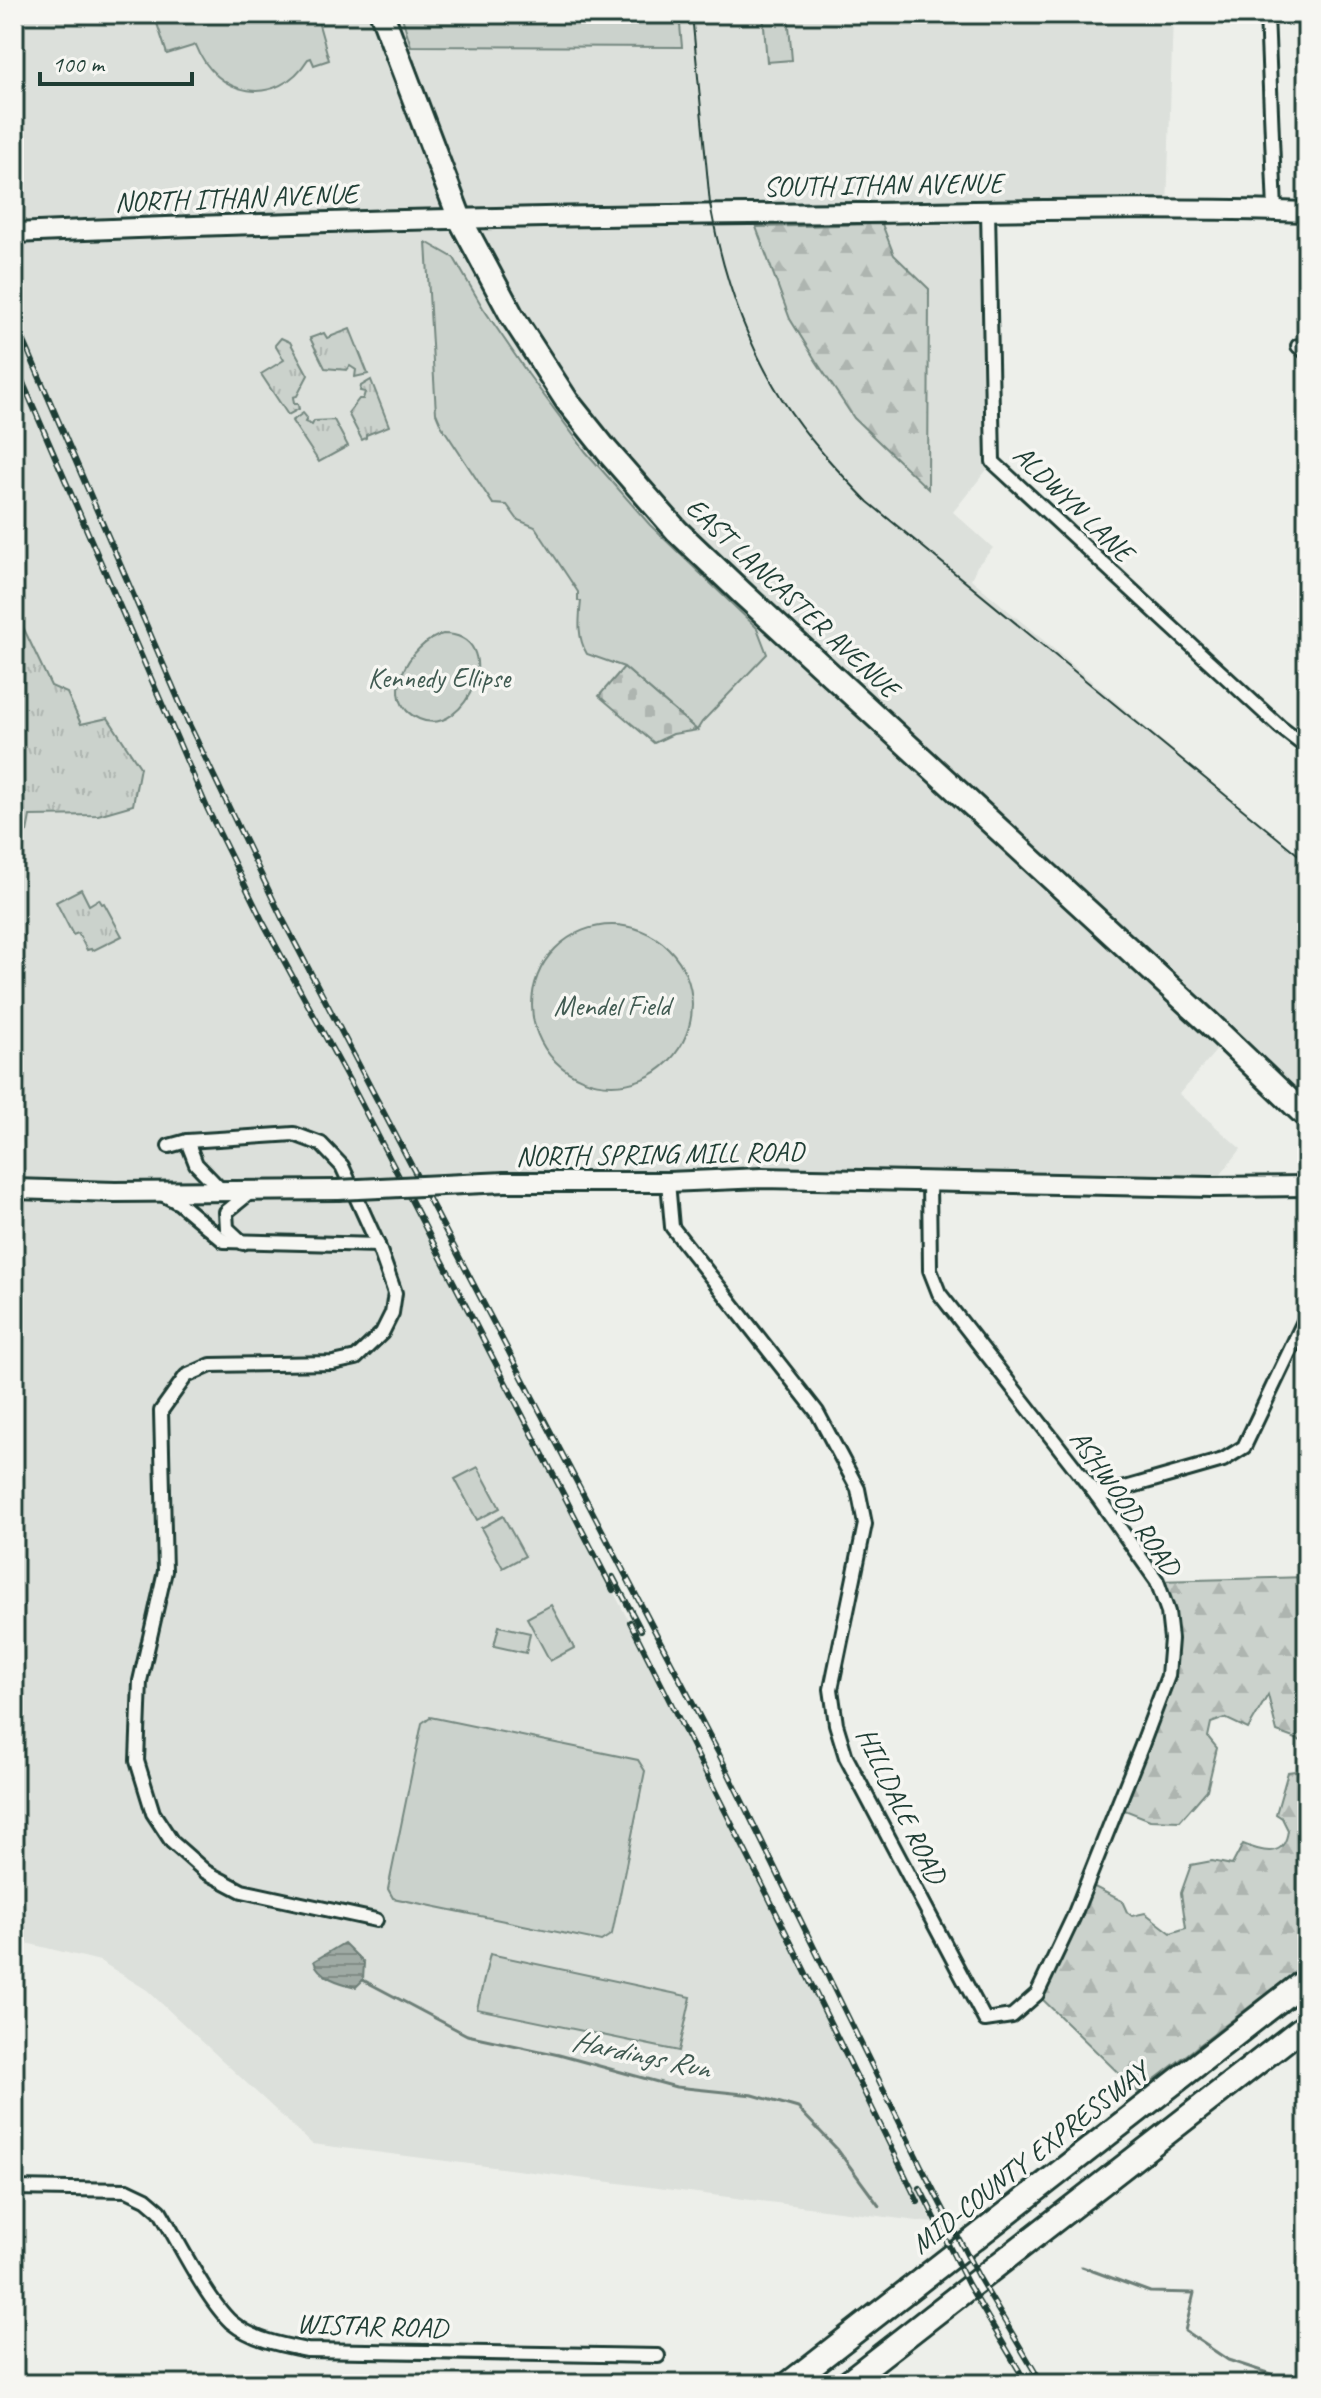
<svg xmlns="http://www.w3.org/2000/svg" width="1321" height="2398" viewBox="0 0 1321 2398" font-family="Caveat,sans-serif">
  <style>
    .built { fill: #dce0db }
    .grass { fill: url(#grass-tufts); stroke: #758880; stroke-width: 2 }
    .forest { fill: url(#forest-firs); stroke: #758880; stroke-width: 2 }
    .cemetery { fill: url(#cemetery-stones); stroke: #758880; stroke-width: 2 }
    .park { fill: #cbd2cc; stroke: #758880; stroke-width: 2 }
    .water { fill: url(#water-rules); stroke: #6c7e77; stroke-width: 2 }
    .lines { fill: none; stroke-linecap: round; stroke-linejoin: round }
    .stream { stroke: #6c7e77; stroke-width: 3 }
    .street-casing { stroke: #1f3d34; stroke-width: 18 }
    .secondary-casing { stroke: #1f3d34; stroke-width: 24 }
    .highway-casing { stroke: #1f3d34; stroke-width: 28 }
    .street { stroke: #f6f6f2; stroke-width: 12 }
    .secondary { stroke: #f6f6f2; stroke-width: 18 }
    .highway { stroke: #f6f6f2; stroke-width: 22 }
    .tram { stroke: #1f3d34; stroke-width: 2 }
    .rail-casing { stroke: #1f3d34; stroke-width: 6 }
    .rail { stroke: #f6f6f2; stroke-width: 3; stroke-dasharray: 9; stroke-linecap: butt }
    .secondary-bridge-casing { stroke: #1f3d34; stroke-width: 24; stroke-linecap: butt }
    .secondary-bridge { stroke: #f6f6f2; stroke-width: 18 }
    .labels { text-anchor: middle; stroke-width: 7; stroke-linejoin: round; paint-order: stroke }
    .street-label { font-size: 28px; fill: #1f3d34; stroke: #f6f6f2 }
    .park-label { font-size: 28px; fill: #415b52; stroke: #f6f6f2 }
    .water-label { font-size: 30px; font-style: italic; fill: #3f5850; stroke: #f6f6f2 }
  </style>
  <defs>
    <pattern id="grass-tufts" width="24" height="20" patternUnits="userSpaceOnUse" patternTransform="scale(2)"><rect width="24" height="20" fill="#cbd2cc"/><path d="M3 7l-1-3M5 7V3M7 7l1-3M15 17l-1-3M17 17v-4M19 17l1-3" fill="none" stroke="#aeb5b0"/></pattern>
    <pattern id="forest-firs" width="22" height="20" patternUnits="userSpaceOnUse" patternTransform="scale(2)"><rect width="22" height="20" fill="#cbd2cc"/><path d="M5 1l3.5 6h-7zM16 11l3.5 6h-7z" fill="#aeb5b0"/></pattern>
    <pattern id="cemetery-stones" width="16" height="16" patternUnits="userSpaceOnUse" patternTransform="scale(2)"><rect width="16" height="16" fill="#cbd2cc"/><path d="M2 7V4a2 2 0 0 1 4 0v3zM10 15v-3a2 2 0 0 1 4 0v3z" fill="#aeb5b0"/></pattern>
    <pattern id="water-rules" width="6" height="5" patternUnits="userSpaceOnUse" patternTransform="scale(2)"><rect width="6" height="5" fill="#9faaa4"/><path d="M0 2.5h6" fill="none" stroke="#818c86"/></pattern>
  </defs>
  <rect width="100%" height="100%" fill="#edefea"/>
  <filter id="ink" filterUnits="userSpaceOnUse"><feTurbulence type="fractalNoise" baseFrequency=".0125" numOctaves="2"/><feDisplacementMap in="SourceGraphic" scale="16" xChannelSelector="R" yChannelSelector="G"/><feConvolveMatrix kernelMatrix="1 2 1 2 8 2 1 2 1" color-interpolation-filters="sRGB"/></filter>
  <g filter="url(#ink)">
    <path class="built" d="M14,14h1159l-6,196 -179,1 5,251 -40,50 40,36 -16,18 -6,13 336,285v243l-82,-67 -46,54 62,55 -30,38 -653,-1 -149,12 212,408 312,617 -621,-79 -165,-154 -47,-29 -86,-21z"/>
    <g class="grass">
      <path d="M350,329l18,45 -13,3 1,-7 -6,-4 -3,4 -22,-2 -15,-30 14,-5 3,5z"/>
      <path d="M281,338l9,4 18,33 -11,21 -4,1 1,7h4l1,5 -11,6 -27,-41 23,-14 -9,-15z"/>
      <path d="M371,380l18,46 -23,9v3l-4,2 -14,-27 11,-14h4l2,-7 -5,-1 1,-5z"/>
      <path d="M303,413l4,5 -2,4 7,3 2,-4 20,-1 14,26 -29,16 -27,-41z"/>
      <path d="M14,608l37,78 16,7 14,31 27,-6 32,49 -7,38 -35,10 -68,1 -3,16 -13,-1z"/>
      <path d="M81,889l8,16 10,-6 3,5 2,-1 18,33 -30,15 -1,-2 -4,1 -9,-17 -5,2 -17,-33z"/>
    </g>
    <g class="forest">
      <path d="M882,224l12,31 35,34 -1,200 -74,-71 -38,-57 -26,-42 -34,-92z"/>
      <path d="M1307,1577v166l-30,-11 -9,-37 -20,34 -23,-11 -14,5 -3,14 9,11 -10,42 -27,31 -30,-1 -33,-13 51,-131 3,-37 -14,-58z"/>
      <path d="M1307,1746v217l-169,129 -101,-98 50,-111 35,18 5,11 5,4 13,-3 26,20 15,-5 -5,-35 10,-28 21,-4 20,4 11,-21c19,8 42,15 45,-14l-6,-12 -6,-4 12,-42 15,-2z"/>
    </g>
    <path class="cemetery" d="M624,667l73,63 -24,4 -19,9 -55,-47z"/>
    <g class="park">
      <path d="M154,14h162l13,46 -15,5 -3,-7 -3,1c-31,50 -92,38 -112,-14l-29,9z"/>
      <path d="M401,14h278l3,33 -271,-1z"/>
      <path d="M763,14h25l4,46 -25,2z"/>
      <path d="M426,242l28,16 29,50 45,66 58,78 64,73 107,103 10,26 -65,68 -5,8 -73,-63 -37,-13c-10,-17 -8,-34 -6,-53h-3v-9l-43,-65 -17,-7 -11,-15 -14,-1 -52,-79 -5,-12z"/>
      <path d="M443,634c66,0 24,106 -24,85 -42,-18 -10,-76 24,-85z"/>
      <circle cx="612" cy="1005" r="80"/>
      <path d="M478,1467l22,41 -23,12 -22,-41z"/>
      <path d="M503,1516l22,40 -22,12 -22,-40z"/>
      <path d="M551,1605l23,43 -24,13 -23,-43z"/>
      <path d="M499,1626l31,7 -4,20 -32,-7z"/>
      <path d="M430,1717l208,43 7,11 -33,163 -11,7 -208,-43 -5,-9 34,-166z"/>
      <path d="M490,1954l201,43 -12,54 -202,-42z"/>
    </g>
    <path class="water" d="M344,1943l20,20 -1,17 -7,7c-16,-4 -38,-10 -42,-26z"/>
    <g class="lines">
      <g class="stream">
        <path d="M363,1980l104,55 92,20 117,32 77,8 45,13 39,41 42,57"/>
        <path d="M1082,2267l68,25 44,1 -9,38 43,29 73,24"/>
      </g>
      <defs>
        <g id="street">
          <path d="M1267,14l8,197"/>
          <path d="M988,210l5,252 287,265 27,21"/>
          <path d="M1298,346l9,7"/>
          <path d="M187,1141l9,23 26,27"/>
          <path d="M169,1146l18,-5 107,-7 27,10 21,22 36,79 17,48 -3,20 -10,20 -26,25 -23,5 -122,2 -25,11 -25,35 4,160 -25,110 -3,80 16,52 19,29 34,30 36,19 134,29"/>
          <path d="M668,1182l4,45 145,185 41,77 7,35 -34,165 5,35 10,33 139,263 27,-4 25,-22 36,-76 69,-173 26,-69 3,-37 -3,-27 -11,-31 -60,-85 -158,-203 -9,-23 -1,-90"/>
          <path d="M162,1194l17,9 45,38 154,4"/>
          <path d="M243,1243l-16,-15 -1,-16 26,-21"/>
          <path d="M1097,1496l126,-36 21,-13 63,-132"/>
          <path d="M14,2188l113,2 19,9 14,12c18,30 47,89 71,111 22,18 50,23 76,28l351,6"/>
        </g>
        <g id="secondary">
          <path d="M14,233c281,-12 563,-18 845,-20 149,-2 299,-7 448,-1"/>
          <path d="M505,1182h163l94,-4 449,9 96,-1"/>
          <path d="M14,1189l101,3 223,-2"/>
        </g>
        <g id="highway">
          <path d="M382,14l78,205 52,97 55,85 40,50 70,80 64,61 467,430 99,95"/>
          <path d="M788,2384l519,-405"/>
          <path d="M845,2384l462,-360"/>
        </g>
      </defs>
      <use href="#street" class="street-casing"/>
      <use href="#secondary" class="secondary-casing"/>
      <use href="#highway" class="highway-casing"/>
      <use href="#street" class="street"/>
      <use href="#secondary" class="secondary"/>
      <use href="#highway" class="highway"/>
      <path class="tram" d="M692,14l18,190c12,67 35,137 72,195 24,38 55,71 86,103l439,360"/>
      <defs>
        <g id="rail">
          <path d="M14,318l175,406 92,192 437,836 204,416 56,108 64,108"/>
          <path d="M14,362l194,448 56,114 86,158 263,508"/>
          <path d="M613,1577l28,53"/>
          <path d="M630,1622l139,276 149,304"/>
          <path d="M920,2188l48,96 59,100"/>
        </g>
      </defs>
      <use href="#rail" class="rail-casing"/>
      <use href="#rail" class="rail"/>
      <defs>
        <path id="secondary-bridge" d="M338,1190l167,-8"/>
      </defs>
      <use href="#secondary-bridge" class="secondary-bridge-casing"/>
      <use href="#secondary-bridge" class="secondary-bridge"/>
    </g>
  </g>
  <g class="labels">
    <g class="street-label">
      <text transform="translate(883 184) rotate(-1)" y="10">SOUTH ITHAN AVENUE</text>
      <text transform="translate(236 197) rotate(-2)" y="10">NORTH ITHAN AVENUE</text>
      <text transform="translate(1074 503) rotate(44)" y="10">ALDWYN LANE</text>
      <text transform="translate(793 597) rotate(43)" y="10">EAST LANCASTER AVENUE</text>
      <text transform="translate(660 1153) rotate(-1)" y="10">NORTH SPRING MILL ROAD</text>
      <text transform="translate(1126 1502) rotate(55)" y="10">ASHWOOD ROAD</text>
      <text transform="translate(902 1805) rotate(64)" y="10">HILLDALE ROAD</text>
      <text transform="translate(1029 2157) rotate(-38)" y="10">MID-COUNTY EXPRESSWAY</text>
      <text transform="translate(372 2325) rotate(2)" y="10">WISTAR ROAD</text>
    </g>
    <g class="park-label">
      <text x="439" y="687">Kennedy Ellipse</text>
      <text x="612" y="1015">Mendel Field</text>
    </g>
    <g class="water-label">
      <text transform="translate(641 2054) rotate(12)" y="10">Hardings Run</text>
    </g>
  </g>
  <rect width="1321" height="2398" fill="none" stroke="#f6f6f2" stroke-width="48"/>
  <rect x="24" y="24" width="1273" height="2350" fill="none" stroke="#1f3d34" stroke-width="3" filter="url(#ink)"/>
  <path d="M40 72v12h152v-12" fill="none" stroke="#1f3d34" stroke-width="4"/>
  <text x="52" y="72" font-size="24" fill="#1f3d34" stroke="#f6f6f2" stroke-width="6" paint-order="stroke">100 m</text>
</svg>
